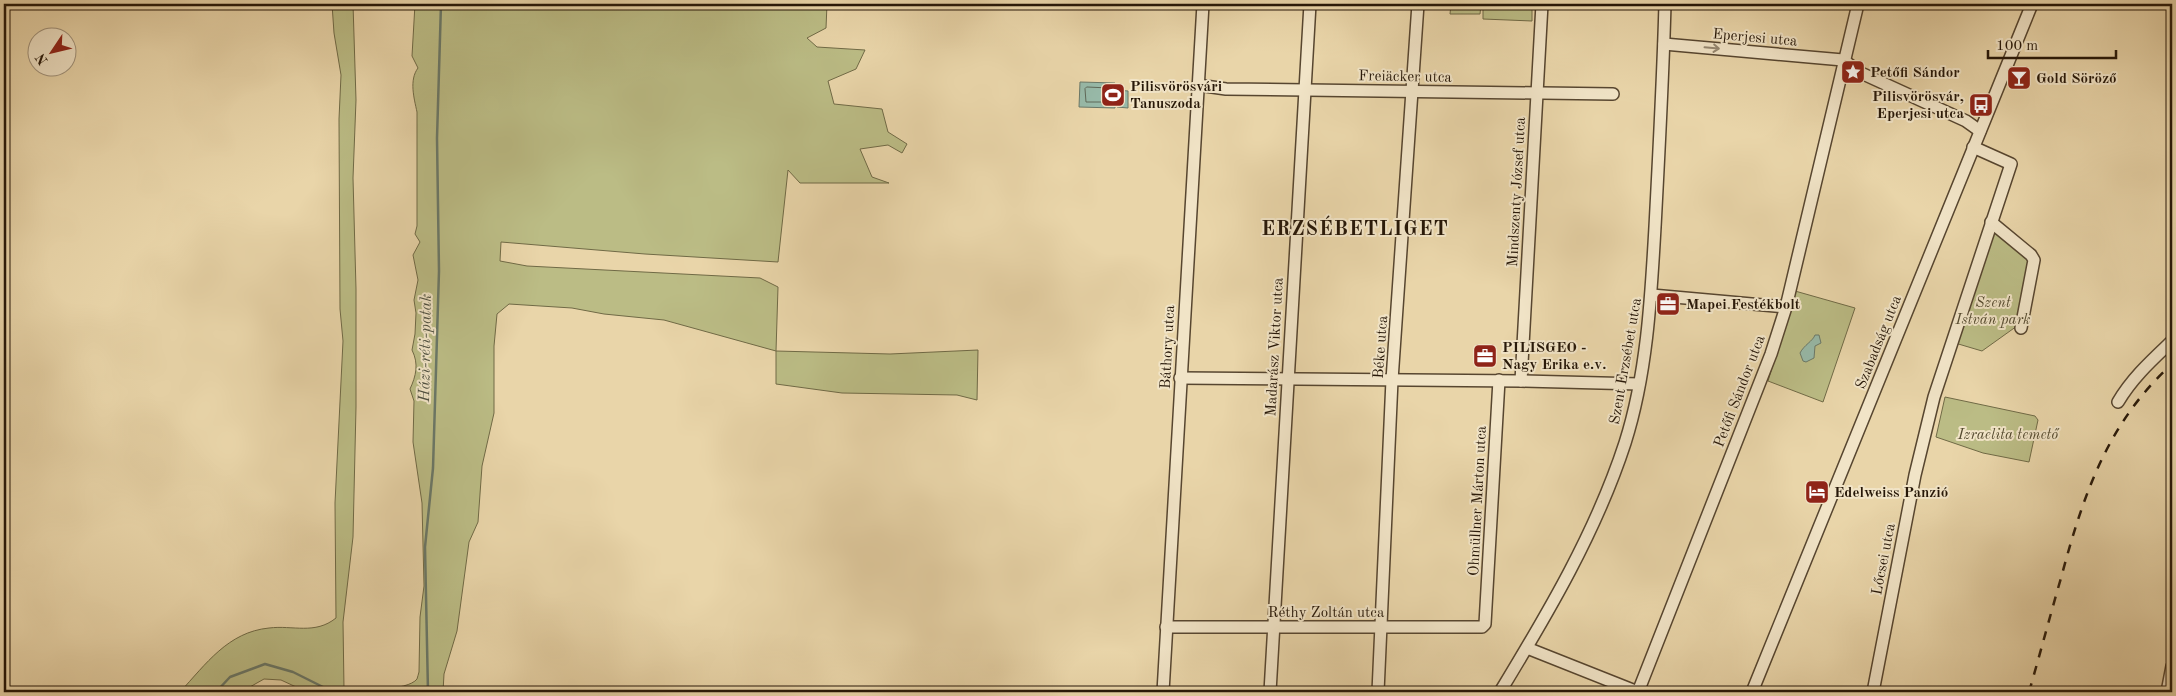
<svg xmlns="http://www.w3.org/2000/svg" width="2176" height="696" viewBox="0 0 2176 696" font-family="'Old Standard TT',serif">
  <style>
    .green { fill: #bbbc85; stroke: #706a46 }
    .water { fill: #97b9a8; stroke: #6a7868 }
    .lines { fill: none; stroke-linecap: round; stroke-linejoin: round }
    .shore { stroke: #5e6858; stroke-width: 1 }
    .stream { stroke: #6a7868; stroke-width: 2.5 }
    .minor-casing { stroke: #574630; stroke-width: 14 }
    .minor { stroke: #f1e4c7; stroke-width: 11 }
    .rail { stroke: #261708; stroke-width: 2.5; stroke-dasharray: 9 9; stroke-linecap: butt }
    .oneway { stroke: #968871 }
    .labels { text-anchor: middle; stroke-width: 4; stroke-linejoin: round; paint-order: stroke }
    .street-label { font-size: 15px; fill: #261708; stroke: #f1e4c7 }
    .poi-label { font-size: 15px; font-weight: bold; fill: #261708; stroke: #f1e4c7; text-anchor: start }
    .park-label { font-size: 15px; font-style: italic; fill: #53492e; stroke: #f1e4c7 }
    .water-label { font-size: 16px; font-style: italic; fill: #4e5040; stroke: #f1e4c7 }
    .district-label { font-size: 20px; font-weight: bold; letter-spacing: 1px; fill: #261708; stroke: #f1e4c7 }
  </style>
  <rect width="100%" height="100%" fill="#e9d5a9"/>
  <filter id="stains"><feTurbulence type="fractalNoise" baseFrequency=".004" numOctaves="4"/><feColorMatrix values="0 0 0 0 .2 0 0 0 0 .09 0 0 0 0 .02 0 0 0 .5 -.17"/></filter>
  <radialGradient id="worn" r=".72"><stop offset=".6" stop-color="#630" stop-opacity="0"/><stop offset="1" stop-color="#630" stop-opacity=".3"/></radialGradient>
  <g class="green">
    <path d="M332,4h21l3,96 -3,78 3,111v118l-3,130 -10,85 1,67c14,2 64,2 73,-10 1,-2 1,-5 2,-7l1,-55 4,-31 -2,-83 -9,-61 1,-41 -4,-12c6,-13 9,-25 2,-39l3,-16 1,-21 -2,-13 4,-20 -5,-25 7,-13 -5,-8 2,-8v-114c-3,-14 -8,-32 1,-44l-6,-12 3,-52h412l-1,24 -19,10 10,9 48,3 -9,19 -28,12 6,23 48,5 6,23 19,12 -5,9 -14,-8 -28,4 12,28 17,6h-89l-12,-13 -10,92 -133,-8 -144,-12 -1,19 27,5 233,12 18,9 -2,64 114,3 88,-4 -1,50 -20,-5 -115,-2 -66,-9v-33l-112,-31 -60,-6 -32,-6 -63,-4 -12,10 -3,32v67l-12,53 -4,56 -9,20 -12,89 -13,43 -1,18h-136l-26,-12 -17,-1 -23,13h-61c26,-28 48,-60 89,-64 24,-3 46,7 67,-10l-1,-115 8,-162 -3,-32 -1,-190 2,-44 -7,-42z"/>
    <path d="M1451,4h30l-1,10h-30z"/>
    <path d="M1483,4h49v17l-49,-2z"/>
    <path d="M1992,229l35,28 2,6 -12,63 -35,25 -27,-8z"/>
    <path d="M1795,291l60,17 -32,94 -55,-21z"/>
    <path d="M1945,397l90,19 3,4 -9,42 -46,-9 -47,-16z"/>
  </g>
  <g class="water">
    <path d="M1080,82l35,1v25l-36,-1z"/>
    <path d="M1117,90l11,1v17l-11,-1z"/>
    <path d="M1815,335h4l2,8 -6,3 -1,12 -8,4 -3,-1 -3,-8c4,-8 13,-12 15,-18z"/>
  </g>
  <g class="lines">
    <path class="shore" d="M1087,87l22,1 4,7 9,1 1,5 -2,1h-35l-1,-13z"/>
    <g class="stream">
      <path d="M216,692l14,-15 35,-13 28,8 40,20"/>
      <path d="M375,692l53,-5"/>
      <path d="M428,692l-3,-145 8,-79 6,-197 -2,-133 4,-134"/>
    </g>
    <defs>
      <g id="minor">
        <path d="M1664,44l179,16 18,13 105,48 14,10"/>
        <path d="M1198,85l28,4 387,5"/>
        <path d="M1991,222l40,33 3,5 -13,68"/>
        <path d="M1652,295l134,12"/>
        <path d="M1180,378l341,3 118,3"/>
        <path d="M1521,381l21,-377"/>
        <path d="M2118,402c14,-24 34,-42 54,-61"/>
        <path d="M1166,627h316l3,-3 14,-244"/>
        <path d="M1527,648l111,44"/>
        <path d="M1163,692l40,-688"/>
        <path d="M1270,692l40,-688"/>
        <path d="M1378,692l14,-312 26,-376"/>
        <path d="M1500,692c48,-79 96,-160 125,-249 22,-69 26,-145 30,-216 4,-75 8,-149 10,-223"/>
        <path d="M1638,692l133,-338 15,-47 72,-303"/>
        <path d="M1752,692l280,-688"/>
        <path d="M1873,692l42,-217 19,-78 77,-233 -38,-17"/>
        <path d="M2167,692l5,-26"/>
      </g>
    </defs>
    <use href="#minor" class="minor-casing"/>
    <use href="#minor" class="minor"/>
    <path class="rail" d="M2029,692c11,-38 21,-76 32,-114 22,-82 46,-155 111,-214"/>
  </g>
  <defs><path id="oneway-shaft" d="M-6 0H5M1.5-3L5.5 0L1.5 3" fill="none" stroke-width="1.6" stroke-linecap="round" stroke-linejoin="round" transform="scale(1.25)"/></defs>
  <use class="oneway" href="#oneway-shaft" transform="translate(1712 48) rotate(5)"/>
  <defs>
    <symbol id="sight-square" viewBox="-11 -11 22 22"><rect x="-9" y="-9" width="18" height="18" rx="4" fill="#8f2418" stroke="#f1e4c7"/><path d="M0-6L1.8-2.2L6-1.7L2.9 1.2L3.7 5.4L0 3.3L-3.7 5.4L-2.9 1.2L-6-1.7L-1.8-2.2Z" fill="#fff"/></symbol>
    <symbol id="bar-square" viewBox="-11 -11 22 22"><rect x="-9" y="-9" width="18" height="18" rx="4" fill="#8f2418" stroke="#f1e4c7"/><path d="M-6-5H6L.8 .8V4.5H3.5V6h-7V4.5H-.8V.8Z" fill="#fff"/></symbol>
    <symbol id="stadium-square" viewBox="-11 -11 22 22"><rect x="-9" y="-9" width="18" height="18" rx="4" fill="#8f2418" stroke="#f1e4c7"/><path d="M0-5a6.5 5 0 1 0 0 10a6.5 5 0 1 0 0-10ZM-3.5-1.8h7v3.6h-7Z" fill="#fff"/></symbol>
    <symbol id="bus-square" viewBox="-11 -11 22 22"><rect x="-9" y="-9" width="18" height="18" rx="4" fill="#8f2418" stroke="#f1e4c7"/><path d="M-5-6H5V4H4V6H2V4H-2V6H-4V4H-5ZM-3.5-4V0h7V-4ZM-3.5 1.2v1.5H-2V1.2ZM2 1.2v1.5H3.5V1.2Z" fill="#fff"/></symbol>
    <symbol id="office-square" viewBox="-11 -11 22 22"><rect x="-9" y="-9" width="18" height="18" rx="4" fill="#8f2418" stroke="#f1e4c7"/><path d="M-6-3h4V-5.5h4V-3h4V5H-6ZM-1-4.5V-3h2v-1.5ZM-6 0V1H6V0Z" fill="#fff"/></symbol>
    <symbol id="hotel-square" viewBox="-11 -11 22 22"><rect x="-9" y="-9" width="18" height="18" rx="4" fill="#8f2418" stroke="#f1e4c7"/><path d="M-6-4.5h1.5V1H6V5H4.5V3h-9V5H-6ZM-4 0a1.8 1.8 0 1 1 3.6 0ZM.5 0V-2.5h3Q6-2.5 6 0Z" fill="#fff"/></symbol>
  </defs>
  <g fill-rule="evenodd">
    <use href="#sight-square" x="1839" y="58" width="28" height="28"/>
    <use href="#bar-square" x="2005" y="64" width="28" height="28"/>
    <use href="#stadium-square" x="1099" y="81" width="28" height="28"/>
    <use href="#bus-square" x="1967" y="91" width="28" height="28"/>
    <use href="#office-square" x="1654" y="290" width="28" height="28"/>
    <use href="#office-square" x="1471" y="342" width="28" height="28"/>
    <use href="#hotel-square" x="1803" y="478" width="28" height="28"/>
  </g>
  <g class="labels">
    <g class="street-label">
      <text transform="translate(1755 37) rotate(5)" y="5">Eperjesi utca</text>
      <text transform="translate(1405 76) rotate(1)" y="5">Freiäcker utca</text>
      <text transform="translate(1516 192) rotate(-87)" y="5">Mindszenty József utca</text>
      <text transform="translate(1878 342) rotate(-68)" y="5">Szabadság utca</text>
      <text transform="translate(1167 347) rotate(-87)" y="5">Báthory utca</text>
      <text transform="translate(1274 347) rotate(-87)" y="5">Madarász Viktor utca</text>
      <text transform="translate(1380 347) rotate(-86)" y="5">Béke utca</text>
      <text transform="translate(1625 361) rotate(-80)" y="5">Szent Erzsébet utca</text>
      <text transform="translate(1739 391) rotate(-69)" y="5">Petőfi Sándor utca</text>
      <text transform="translate(1477 501) rotate(-87)" y="5">Ohmüllner Márton utca</text>
      <text transform="translate(1883 559) rotate(-79)" y="5">Lőcsei utca</text>
      <text x="1326" y="617">Réthy Zoltán utca</text>
    </g>
    <g class="poi-label">
      <text x="1870" y="77">Petőfi Sándor</text>
      <text x="2036" y="83">Gold Söröző</text>
      <text x="1130" y="91">Pilisvörösvári<tspan x="1130" dy="17">Tanuszoda</tspan></text>
      <text x="1964" y="101" text-anchor="end">Pilisvörösvár,<tspan x="1964" dy="17">Eperjesi utca</tspan></text>
      <text x="1686" y="309">Mapei Festékbolt</text>
      <text x="1502" y="352">PILISGEO -<tspan x="1502" dy="17">Nagy Erika e.v.</tspan></text>
      <text x="1834" y="497">Edelweiss Panzió</text>
    </g>
    <g class="park-label">
      <text x="1993" y="307">Szent<tspan x="1993" dy="17">István park</tspan></text>
      <text x="2008" y="439">Izraelita temető</text>
    </g>
    <g class="water-label">
      <text transform="translate(424 348) rotate(-89)" y="6">Házi-réti-patak</text>
    </g>
    <g class="district-label">
      <text x="1355" y="235">ERZSÉBETLIGET</text>
    </g>
  </g>
  <rect width="2176" height="696" fill="none" stroke="#e9d5a9" stroke-width="20"/>
  <rect x="5" y="5" width="2166" height="686" fill="none" stroke="#261708" stroke-width="2.5"/>
  <rect x="10" y="10" width="2156" height="676" fill="none" stroke="#261708"/>
  <g transform="translate(52 52) rotate(235)"><circle r="24" fill="#f1e4c7" stroke="#a0927b"/>
  <path d="M0-4L9 19L0 12L-9 19Z" fill="#8f2418"/>
  <text y="-8" font-size="14" font-weight="bold" text-anchor="middle" fill="#261708">N</text>
  </g>
  <path d="M1988 50v8h128v-8" fill="none" stroke="#261708" stroke-width="2.5"/>
  <text x="1996" y="50" font-size="15" fill="#261708" stroke="#f1e4c7" stroke-width="4" paint-order="stroke">100 m</text>
  <rect width="100%" height="100%" filter="url(#stains)"/>
  <rect width="100%" height="100%" fill="url(#worn)"/>
</svg>
